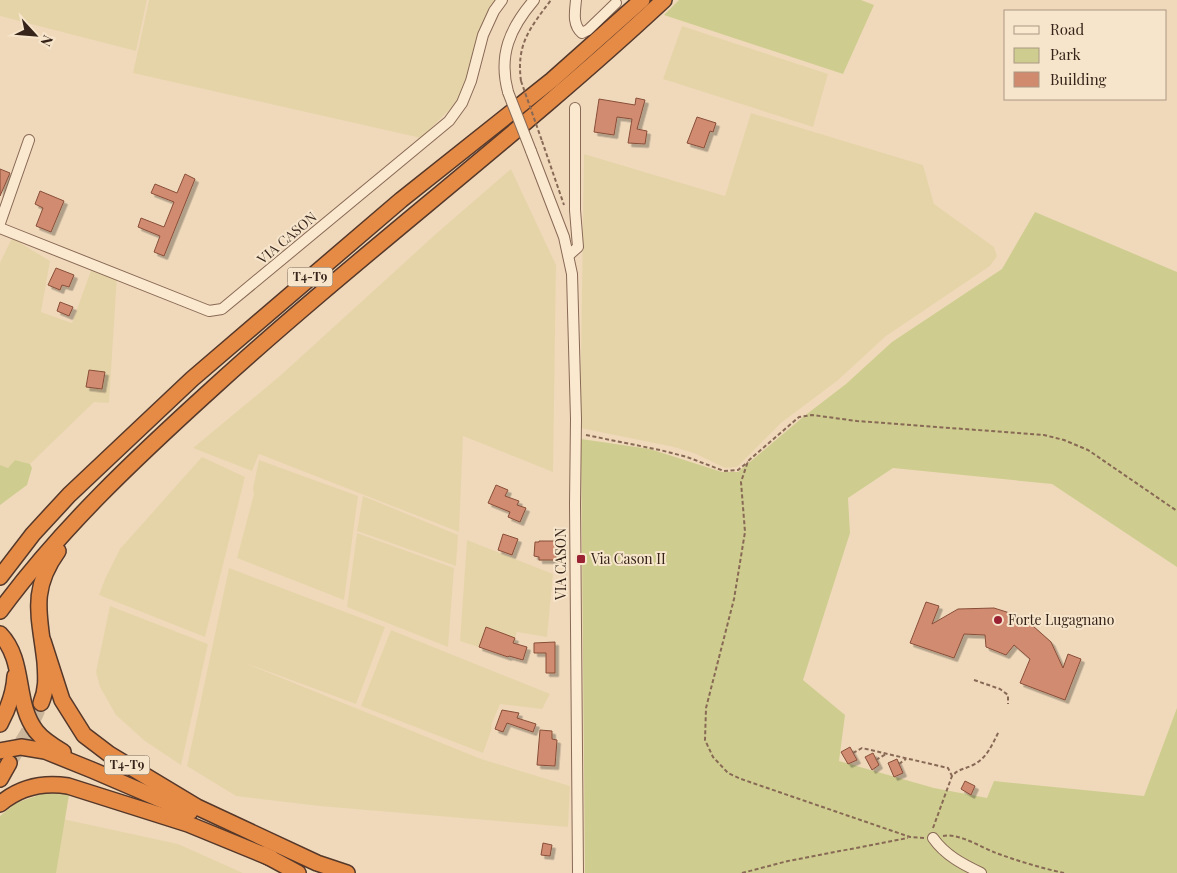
<svg xmlns="http://www.w3.org/2000/svg" width="1177" height="873" viewBox="0 0 1177 873" font-family="'Playfair Display',serif">
  <style>
    .farmland { fill: #e6d4a9 }
    .green { fill: #cecd8f }
    .building { fill: #d08b6f; stroke: #884e39; filter: url(#shadow) }
    .lines { fill: none; stroke-linecap: round; stroke-linejoin: round }
    .highway-tunnel { stroke: #cbb59b; stroke-width: 15; stroke-dasharray: 15 8; stroke-linecap: butt }
    .minor-casing { stroke: #886955; stroke-width: 12 }
    .highway-casing { stroke: #55382a; stroke-width: 18 }
    .path { stroke: #886955; stroke-width: 2; stroke-dasharray: 4 2.5; stroke-linecap: butt }
    .minor { stroke: #fae8cf; stroke-width: 10 }
    .highway { stroke: #e68b46; stroke-width: 15 }
    .minor-bridge-casing { stroke: #886955; stroke-width: 12; stroke-linecap: butt }
    .path-bridge { stroke: #886955; stroke-width: 2; stroke-dasharray: 4 2.5; stroke-linecap: butt }
    .minor-bridge { stroke: #fae8cf; stroke-width: 10 }
    .poi-dot { fill: #9a2232; stroke: #f7e5cb; stroke-width: 2 }
    .labels { text-anchor: middle; stroke-width: 4; stroke-linejoin: round; paint-order: stroke }
    .shield { fill: #f7e5cb; stroke: #705e4f; stroke-width: 1 }
    .shield-label { font-size: 12px; font-weight: bold; fill: #36241a }
    .street-label { font-size: 14px; fill: #36241a; stroke: #f7e5cb }
    .poi-label { font-size: 14px; fill: #36241a; stroke: #f7e5cb; text-anchor: start }
  </style>
  <defs>
    <filter id="shadow"><feDropShadow dx="3.5" dy="3.5" stdDeviation="0" flood-color="#0004"/></filter>
  </defs>
  <rect width="100%" height="100%" fill="#f0d9bb"/>
  <g class="farmland">
    <path d="M0,0h147l-11,51 -136,-35z"/>
    <path d="M149,0h348l-21,40 -7,43 -8,15 -40,40 -288,-65z"/>
    <path d="M682,26l146,48 -15,53 -150,-48z"/>
    <path d="M751,113l172,52 11,39 60,43 3,9 -7,10 -104,70 -49,45 -56,42 -44,44 -12,1 -29,-14 -22,-7 -94,-19 4,-274 141,42z"/>
    <path d="M511,169l45,96 -3,207 -90,-36 -4,96 -200,-78 -7,17 -59,-23 88,-73 157,-143z"/>
    <path d="M12,238l38,23 -9,51 31,11 21,-58 24,11 -8,127 -15,-1 -64,62 -15,-4 -7,8 -8,-3v-202z"/>
    <path d="M202,457l43,20 -40,160 -106,-42 6,-16 15,-30z"/>
    <path d="M259,460l99,36 -14,104 -107,-42 17,-64 -1,-6z"/>
    <path d="M363,496l95,39 -2,31 -99,-35z"/>
    <path d="M357,533l97,35 -6,79 -101,-40z"/>
    <path d="M467,540l86,34 -6,63 -30,-5 -8,25 -49,-16z"/>
    <path d="M229,568l156,59 -29,77 -111,-41 236,96 89,27 -2,41 -249,-21 -83,-10 -49,-30z"/>
    <path d="M110,606l98,38 -27,121 -36,-24 -29,-26 -16,-28 -4,-15z"/>
    <path d="M391,630l159,64 -8,15 -42,-5 -8,19 -1,8 -8,22 -122,-47z"/>
    <path d="M63,819l115,25 65,29h-188z"/>
  </g>
  <g class="green">
    <path d="M679,0h182l13,5 -31,69 -179,-59z"/>
    <path d="M1035,212l142,60v295l-125,-83 -159,-16 -45,30 2,35 -47,147 42,35 -6,46 95,27 53,10 7,-17 150,15 33,-88v165h-592l-4,-434 69,10 72,23h16l65,-55 43,-33 46,-42 110,-73z"/>
    <path d="M15,460l15,4 2,4 -5,17 -27,20v-40l8,3z"/>
    <path d="M45,793l24,2 -13,78h-56v-57l16,-13z"/>
  </g>
  <g class="building">
    <path d="M636,98l9,2 -8,29 10,2 -2,13 -17,-1 4,-24 -15,-2 -3,18 -20,-3 5,-33 36,6z"/>
    <path d="M697,117l19,6 -3,9 -3,-1 -6,17 -17,-5z"/>
    <path d="M0,169l10,4 -10,23z"/>
    <path d="M185,174l10,5 -31,77 -10,-4 6,-16 -22,-9 3,-9 23,9 10,-25 -23,-9 4,-9 22,9z"/>
    <path d="M40,191l24,10 -13,31 -15,-6 7,-18 -8,-4z"/>
    <path d="M56,268l18,7 -5,12 -7,-2 -2,5 -12,-5z"/>
    <path d="M60,302l13,5 -4,9 -12,-5z"/>
    <path d="M89,370l16,2 -3,17 -16,-2z"/>
    <path d="M496,485l12,5 -3,6 14,5 -2,4 9,3 -6,14 -12,-5 2,-5 -22,-9z"/>
    <path d="M503,534l15,5 -6,16 -14,-5z"/>
    <path d="M539,541h17v19h-17v-3l-5,-1 1,-14h4z"/>
    <path d="M926,602l13,4 -7,18 26,-15 36,-1 22,7 17,11 18,16 12,26 5,-14 13,5 -16,41 -45,-17 10,-24 -16,-14 -8,10 -20,-8 -1,-12 -21,-1 -10,24 -44,-15z"/>
    <path d="M486,627l29,11 -2,5 14,4 -4,13 -14,-4 -1,1 -29,-10z"/>
    <path d="M555,642v31h-9v-20h-12v-10z"/>
    <path d="M502,710l17,3 -2,5 19,6 -3,8 -26,-9 -4,9 -8,-3z"/>
    <path d="M540,730l12,1v8l5,1 -2,26 -18,-1z"/>
    <path d="M850,747l7,13 -9,4 -7,-12z"/>
    <path d="M873,753l6,12 -7,5 -7,-13z"/>
    <path d="M897,759l6,14 -9,4 -6,-14z"/>
    <path d="M965,781l10,5 -4,9 -10,-6z"/>
    <path d="M543,843l9,2 -2,11 -9,-1z"/>
  </g>
  <g class="lines">
    <path class="highway-tunnel" d="M9,763l18,-29 14,-31"/>
    <defs>
      <g id="minor">
        <path d="M576,0c-1,11 -4,25 6,33l6,-3 28,-27"/>
        <path d="M508,92c-10,-37 2,-64 26,-92"/>
        <path d="M531,151l33,86 8,37 4,145 -1,85 3,369"/>
        <path d="M0,223l29,-83"/>
        <path d="M0,228l209,83 13,-2 227,-188 13,-18 9,-22 12,-46 11,-24 8,-11"/>
        <path d="M569,255l9,-8 -3,-37v-102"/>
        <path d="M933,838c12,17 29,26 48,35"/>
      </g>
      <g id="highway">
        <path d="M0,577l33,-43 36,-39 123,-116 209,-179 151,-120 90,-80"/>
        <path d="M0,611c61,-83 137,-154 213,-223 147,-134 306,-253 451,-388"/>
        <path d="M0,634c26,27 14,68 36,97 7,9 17,15 27,21"/>
        <path d="M43,641l19,59 22,35 25,19 88,53 120,56 30,10"/>
        <path d="M41,703c6,-14 5,-26 4,-41 -5,-45 -16,-71 13,-111"/>
        <path d="M0,724c8,-15 14,-31 15,-48"/>
        <path d="M0,751l21,-4 24,4 47,19 98,42"/>
        <path d="M0,779l9,-16"/>
        <path d="M0,804c20,-17 42,-22 68,-18l120,38 83,34"/>
        <path d="M263,854l35,19"/>
      </g>
    </defs>
    <use href="#minor" class="minor-casing"/>
    <use href="#highway" class="highway-casing"/>
    <g class="path">
      <path d="M521,81c-5,-37 9,-53 30,-81"/>
      <path d="M542,141l22,64"/>
      <path d="M586,435l74,15 27,7 37,14 14,-1 10,-8"/>
      <path d="M974,680l26,9 8,6v9"/>
      <path d="M853,753l9,-5 86,20 4,8"/>
      <path d="M876,760l10,-6"/>
      <path d="M899,764l7,-5"/>
      <path d="M933,828l19,-52c6,-7 13,-7 21,-11 14,-7 19,-20 26,-34"/>
      <path d="M943,836c17,-3 37,11 53,17 22,8 45,15 68,20"/>
      <path d="M924,838l-14,-1 -169,-58 -13,-6 -15,-16 -8,-17 1,-32 28,-109 11,-67 -4,-50 7,-21 51,-44 13,-2 45,6 187,14 20,5 24,10 89,61"/>
      <path d="M742,873l46,-12 120,-23"/>
    </g>
    <use href="#minor" class="minor"/>
    <use href="#highway" class="highway"/>
    <defs>
      <path id="minor-bridge" d="M508,92l23,59"/>
    </defs>
    <use href="#minor-bridge" class="minor-bridge-casing"/>
    <path class="path-bridge" d="M521,81l21,60"/>
    <use href="#minor-bridge" class="minor-bridge"/>
  </g>
  <g class="poi-dot">
    <rect x="576" y="554" width="10" height="10" rx="2.5"/>
    <circle cx="998" cy="620" r="5"/>
  </g>
  <g class="labels">
    <g class="shield">
      <rect x="287.5" y="267.5" width="45" height="19" rx="4"/>
      <rect x="104.5" y="755.5" width="45" height="19" rx="4"/>
    </g>
    <g class="shield-label">
      <text x="310" y="281">T4-T9</text>
      <text x="127" y="769">T4-T9</text>
    </g>
    <g class="street-label">
      <text transform="translate(287 238) rotate(-40)" y="5">VIA CASON</text>
      <text transform="translate(561 564) rotate(-90)" y="5">VIA CASON</text>
    </g>
    <g class="poi-label">
      <text x="591" y="564">Via Cason II</text>
      <text x="1008" y="625">Forte Lugagnano</text>
    </g>
  </g>
  <rect x="1004" y="10" width="162" height="90" fill="#f7e5cb" stroke="#aa9884"/>
  <rect x="1014" y="26" width="25" height="8" fill="#fae8cf" stroke="#aa9884"/>
  <text x="1050" y="35" font-size="15" fill="#36241a">Road</text>
  <rect x="1014" y="48" width="25" height="15" fill="#cecd8f" stroke="#aa9884"/>
  <text x="1050" y="60" font-size="15" fill="#36241a">Park</text>
  <rect x="1014" y="72" width="25" height="15" fill="#d08b6f" stroke="#aa9884"/>
  <text x="1050" y="85" font-size="15" fill="#36241a">Building</text>
  <g transform="translate(35 35) rotate(116)" stroke="#f7e5cb" stroke-width="4" paint-order="stroke">
  <path d="M0-4L9 19L0 12L-9 19Z" fill="#36241a"/>
  <text y="-8" font-size="14" font-weight="bold" text-anchor="middle" fill="#36241a">N</text>
  </g>
</svg>
